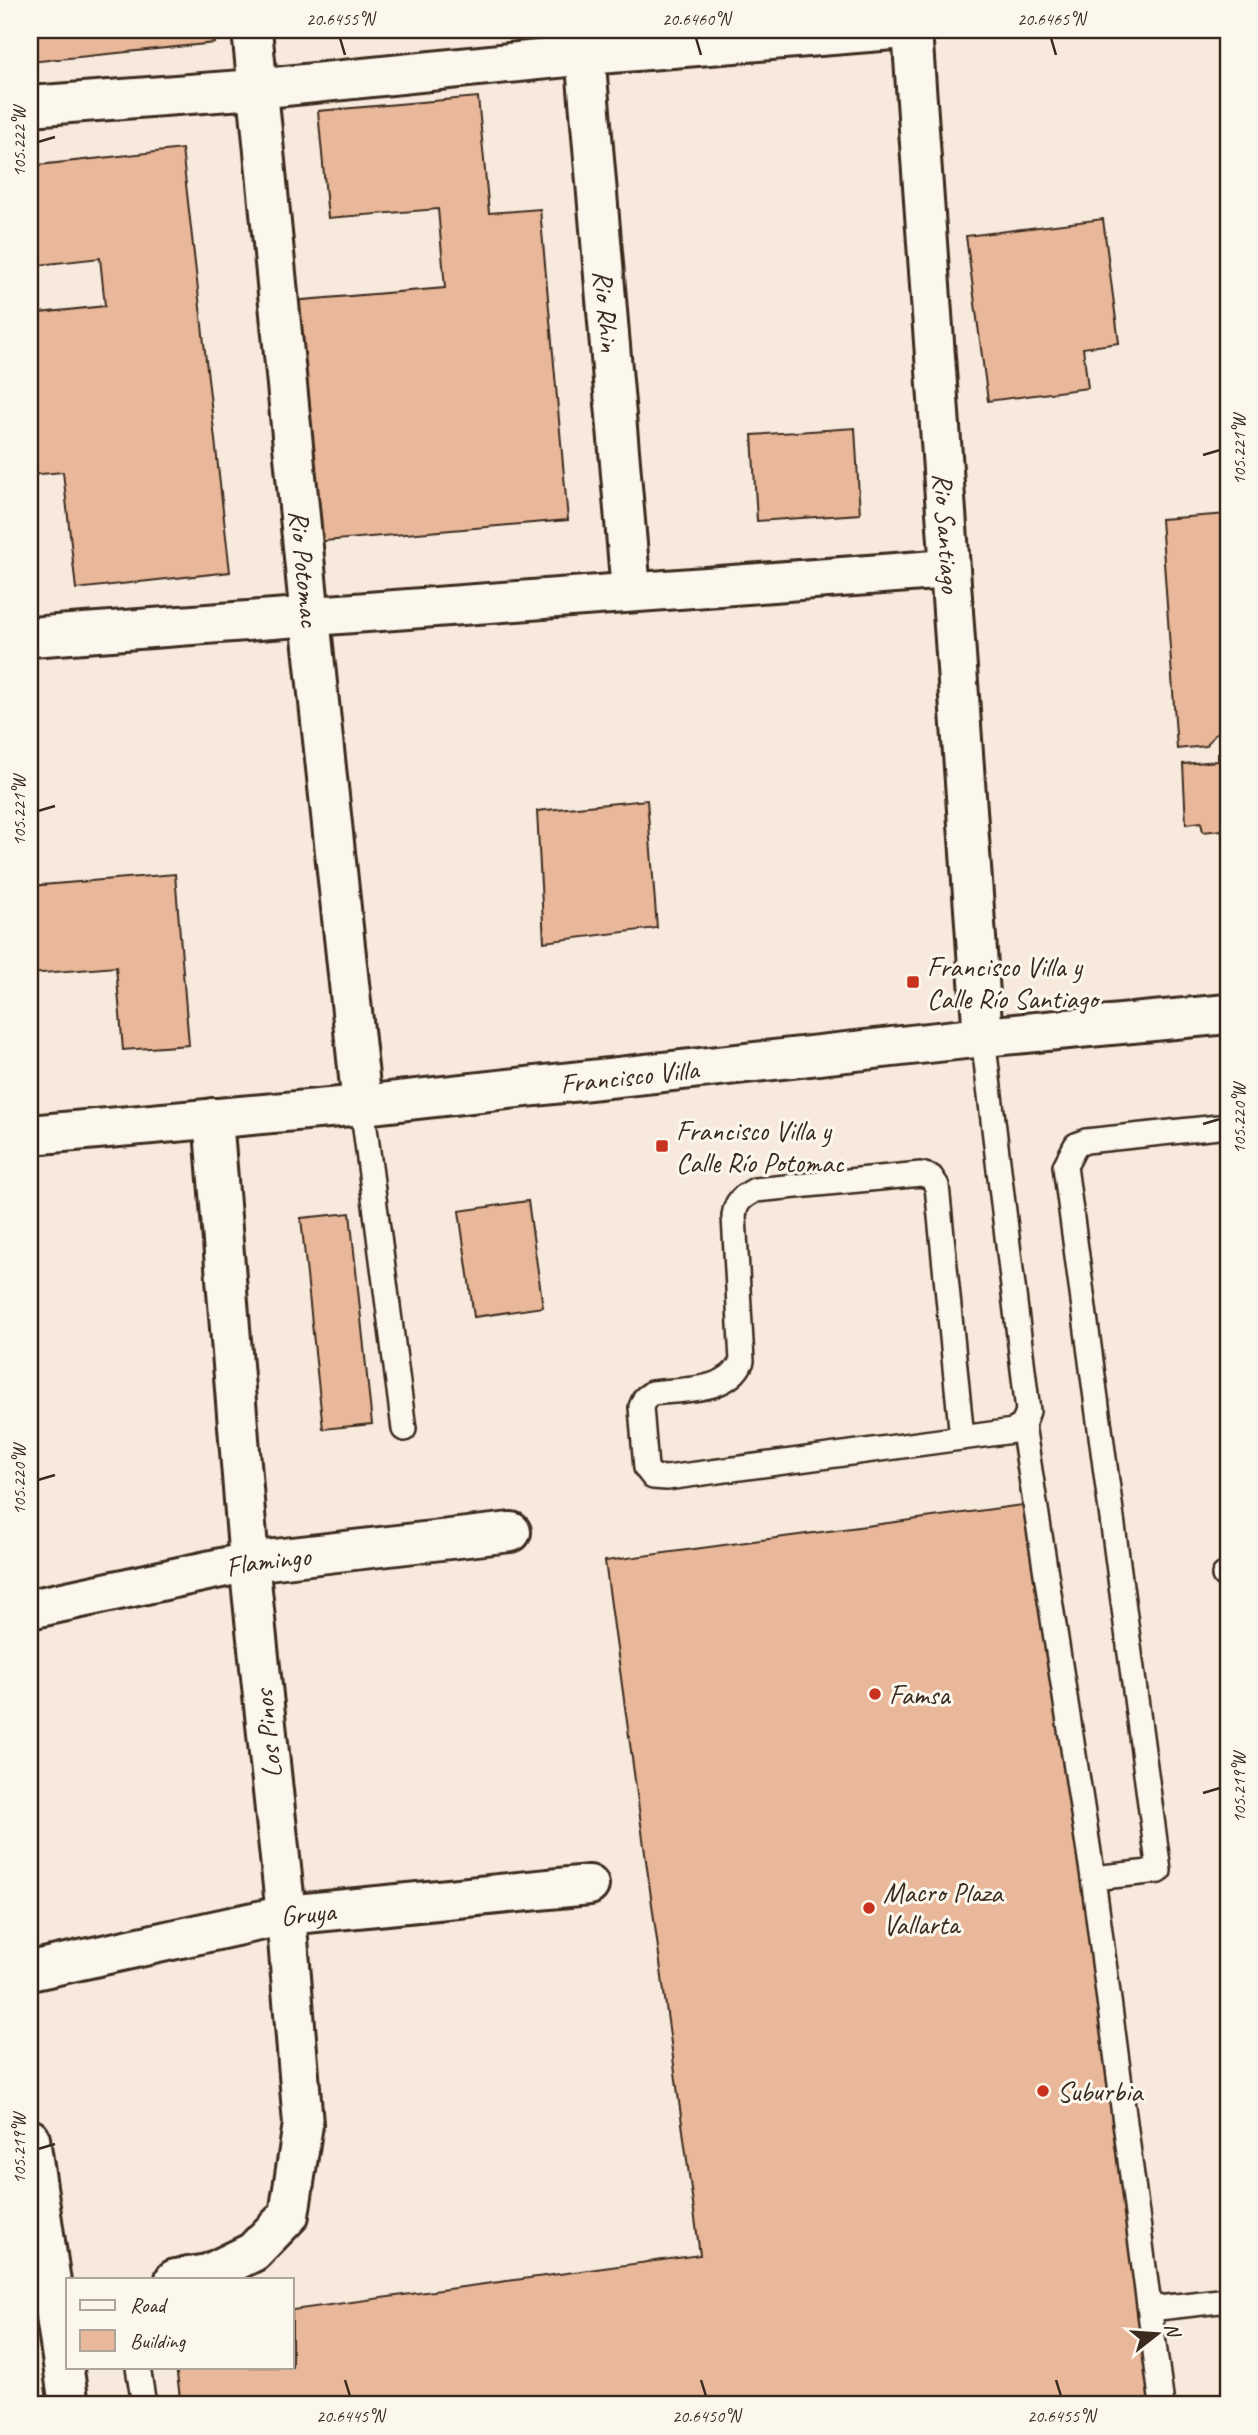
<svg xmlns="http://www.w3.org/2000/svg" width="1258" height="2435" viewBox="0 0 1258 2435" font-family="Caveat,sans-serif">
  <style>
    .building { fill: #e9b89a; stroke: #3b2a1e; stroke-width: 2 }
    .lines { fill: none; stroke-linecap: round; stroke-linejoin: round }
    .lane-casing { stroke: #3b2a1e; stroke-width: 28 }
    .street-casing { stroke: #3b2a1e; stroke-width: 44 }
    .secondary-casing { stroke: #3b2a1e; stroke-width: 44 }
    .lane { stroke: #fbf7ec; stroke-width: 23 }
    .street { stroke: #fbf7ec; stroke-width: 38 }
    .secondary { stroke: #fbf7ec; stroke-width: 38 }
    .ticks { fill: none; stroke: #3b2a1e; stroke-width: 2.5 }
    .poi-dot { fill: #c8321e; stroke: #fbf7ec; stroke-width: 2.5 }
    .labels { text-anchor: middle; stroke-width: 6; stroke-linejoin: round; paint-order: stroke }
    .street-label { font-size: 28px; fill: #3b2a1e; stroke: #fbf7ec }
    .poi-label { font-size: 28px; fill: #3b2a1e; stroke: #fbf7ec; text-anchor: start }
    .neatline { fill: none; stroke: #3b2a1e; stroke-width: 2.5 }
    .ticks-label { font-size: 18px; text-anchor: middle; fill: #3b2a1e }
  </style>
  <rect width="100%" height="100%" fill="#f7eadc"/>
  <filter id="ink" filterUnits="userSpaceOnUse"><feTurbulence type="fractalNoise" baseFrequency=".0143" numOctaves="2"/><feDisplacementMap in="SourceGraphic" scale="14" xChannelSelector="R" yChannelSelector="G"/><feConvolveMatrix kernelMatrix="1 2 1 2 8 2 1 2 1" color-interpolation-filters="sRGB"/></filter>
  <g filter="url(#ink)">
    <g class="building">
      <path d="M30,30h184l1,13 -185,19z"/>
      <path d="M478,97l11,116 51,-4 28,311 -255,22 -22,-241 154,-13 -7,-79 -110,9 -10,-107z"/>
      <path d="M182,149l48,423 -154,17 -13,-117 -33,3v-161l75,-8 -5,-48 -70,8v-100z"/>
      <path d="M1103,219l16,124 -36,5 5,40 -100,13 -22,-165z"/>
      <path d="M855,428l5,86 -103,7 -5,-86z"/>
      <path d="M1228,514v218l-12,1 -10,13 -29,3 -16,-230z"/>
      <path d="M1228,753v83l-5,1 -1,-7 -19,2 -2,-10 -15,2 -3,-60 35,-3v-7z"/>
      <path d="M647,800l10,128 -113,14 -7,-131z"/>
      <path d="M175,874l14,171 -66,5 -7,-83 -86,7v-88z"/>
      <path d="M528,1201l15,106 -69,10 -15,-106z"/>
      <path d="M350,1213l22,211 -49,5 -22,-211z"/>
      <path d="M1030,1504l123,901h-972l-5,-38h116v-57l408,-55 -95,-694z"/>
    </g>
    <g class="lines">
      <defs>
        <g id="lane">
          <path d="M362,1105l42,324"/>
          <path d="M1023,1425l70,453"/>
          <path d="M962,1438l-25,-252 -6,-9 -10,-3 -166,16c-13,7 -19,11 -21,26l8,145c-14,32 -60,28 -90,32l-7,5 -4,9 5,61 7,9 14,1 346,-47 10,-6 5,-14 -45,-374"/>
          <path d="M1224,1575l4,-1"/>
          <path d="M1150,2309l78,-9"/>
          <path d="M138,2367l6,38"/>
          <path d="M1162,2405l-69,-527 66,-7 -94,-705 11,-21 10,-4 142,-15"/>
        </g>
        <g id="street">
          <path id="s1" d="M252,30l58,588 52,487"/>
          <path id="s2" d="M583,30l48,561"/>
          <path id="s3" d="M912,30l71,1007"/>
          <path d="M30,106l226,-17 330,-34 307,-25"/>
          <path d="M30,637c307,-20 613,-47 919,-68"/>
          <path id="s4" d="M30,1609l219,-47 262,-30"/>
          <path id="s5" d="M30,1971l256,-56 303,-30"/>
          <path d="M30,2139l39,266"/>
          <path d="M175,2279l33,-5 45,-22 36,-37 14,-91 -17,-209 -37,-353 -36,-444"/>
        </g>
        <g id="secondary">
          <path id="s6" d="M30,1135l332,-30 621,-68 245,-23"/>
        </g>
      </defs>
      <use href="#lane" class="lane-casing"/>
      <use href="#street" class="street-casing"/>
      <use href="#secondary" class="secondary-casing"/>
      <use href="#lane" class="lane"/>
      <use href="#street" class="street"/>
      <use href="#secondary" class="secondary"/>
    </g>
  </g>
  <path class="ticks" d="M340,38l5,17M696,38l5,17M1051,38l5,17M38,142l17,-5M1203,455l17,-5M38,811l17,-5M1203,1124l17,-5M38,1480l17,-5M1203,1793l17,-5M38,2149l17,-5M345,2380l5,16M701,2380l5,16M1056,2380l5,16"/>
  <g class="poi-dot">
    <rect x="906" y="975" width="14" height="14" rx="3.5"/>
    <rect x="655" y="1139" width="14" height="14" rx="3.5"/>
    <circle cx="875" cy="1694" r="7"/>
    <circle cx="869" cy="1908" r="7"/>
    <circle cx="1043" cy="2091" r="7"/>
  </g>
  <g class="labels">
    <g class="street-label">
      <text dy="10" stroke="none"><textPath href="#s2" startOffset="282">Rio Rhin</textPath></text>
      <text dy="10" stroke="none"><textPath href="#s3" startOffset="504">Rio Santiago</textPath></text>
      <text dy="10" stroke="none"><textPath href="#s1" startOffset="541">Rio Potomac</textPath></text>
      <text dy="10" stroke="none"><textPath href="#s6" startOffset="602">Francisco Villa</textPath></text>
      <text dy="10" stroke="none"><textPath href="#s4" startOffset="243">Flamingo</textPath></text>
      <text transform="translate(267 1734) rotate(-96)" y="10">Los Pinos</text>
      <text dy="10" stroke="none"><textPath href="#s5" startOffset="284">Gruya</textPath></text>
    </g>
    <g class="poi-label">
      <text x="927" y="976">Francisco Villa y<tspan x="927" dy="32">Calle Río Santiago</tspan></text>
      <text x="676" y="1140">Francisco Villa y<tspan x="676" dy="32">Calle Río Potomac</tspan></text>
      <text x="889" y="1704">Famsa</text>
      <text x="883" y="1902">Macro Plaza<tspan x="883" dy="32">Vallarta</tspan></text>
      <text x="1057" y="2101">Suburbia</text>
    </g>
  </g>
  <rect width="1258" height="2435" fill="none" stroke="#fbf7ec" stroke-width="77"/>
  <rect x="66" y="2278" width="228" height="91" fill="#fbf7ec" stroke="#aea59a" stroke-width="2"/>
  <rect x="80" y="2300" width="35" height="10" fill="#fbf7ec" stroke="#aea59a" stroke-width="2"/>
  <text x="130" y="2312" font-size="21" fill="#3b2a1e">Road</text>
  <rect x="80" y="2330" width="35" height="21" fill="#e9b89a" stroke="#aea59a" stroke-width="2"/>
  <text x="130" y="2348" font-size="21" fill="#3b2a1e">Building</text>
  <g transform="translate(1157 2334) rotate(73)" stroke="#fbf7ec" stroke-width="5" paint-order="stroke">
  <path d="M0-5L12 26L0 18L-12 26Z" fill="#3b2a1e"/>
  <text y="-10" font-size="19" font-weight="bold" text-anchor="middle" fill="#3b2a1e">N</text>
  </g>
  <rect x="38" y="38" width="1182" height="2358" class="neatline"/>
  <g class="ticks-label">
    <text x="340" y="25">20.6455°N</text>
    <text x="696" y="25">20.6460°N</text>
    <text x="1051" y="25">20.6465°N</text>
    <text transform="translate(19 142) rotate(-90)" y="6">105.222°W</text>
    <text transform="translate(1239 450) rotate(-90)" y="6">105.221°W</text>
    <text transform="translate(19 811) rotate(-90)" y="6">105.221°W</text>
    <text transform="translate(1239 1119) rotate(-90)" y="6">105.220°W</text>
    <text transform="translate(19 1480) rotate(-90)" y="6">105.220°W</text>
    <text transform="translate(1239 1788) rotate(-90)" y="6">105.219°W</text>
    <text transform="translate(19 2149) rotate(-90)" y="6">105.219°W</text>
    <text x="350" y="2422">20.6445°N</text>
    <text x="706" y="2422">20.6450°N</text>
    <text x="1061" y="2422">20.6455°N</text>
  </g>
</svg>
